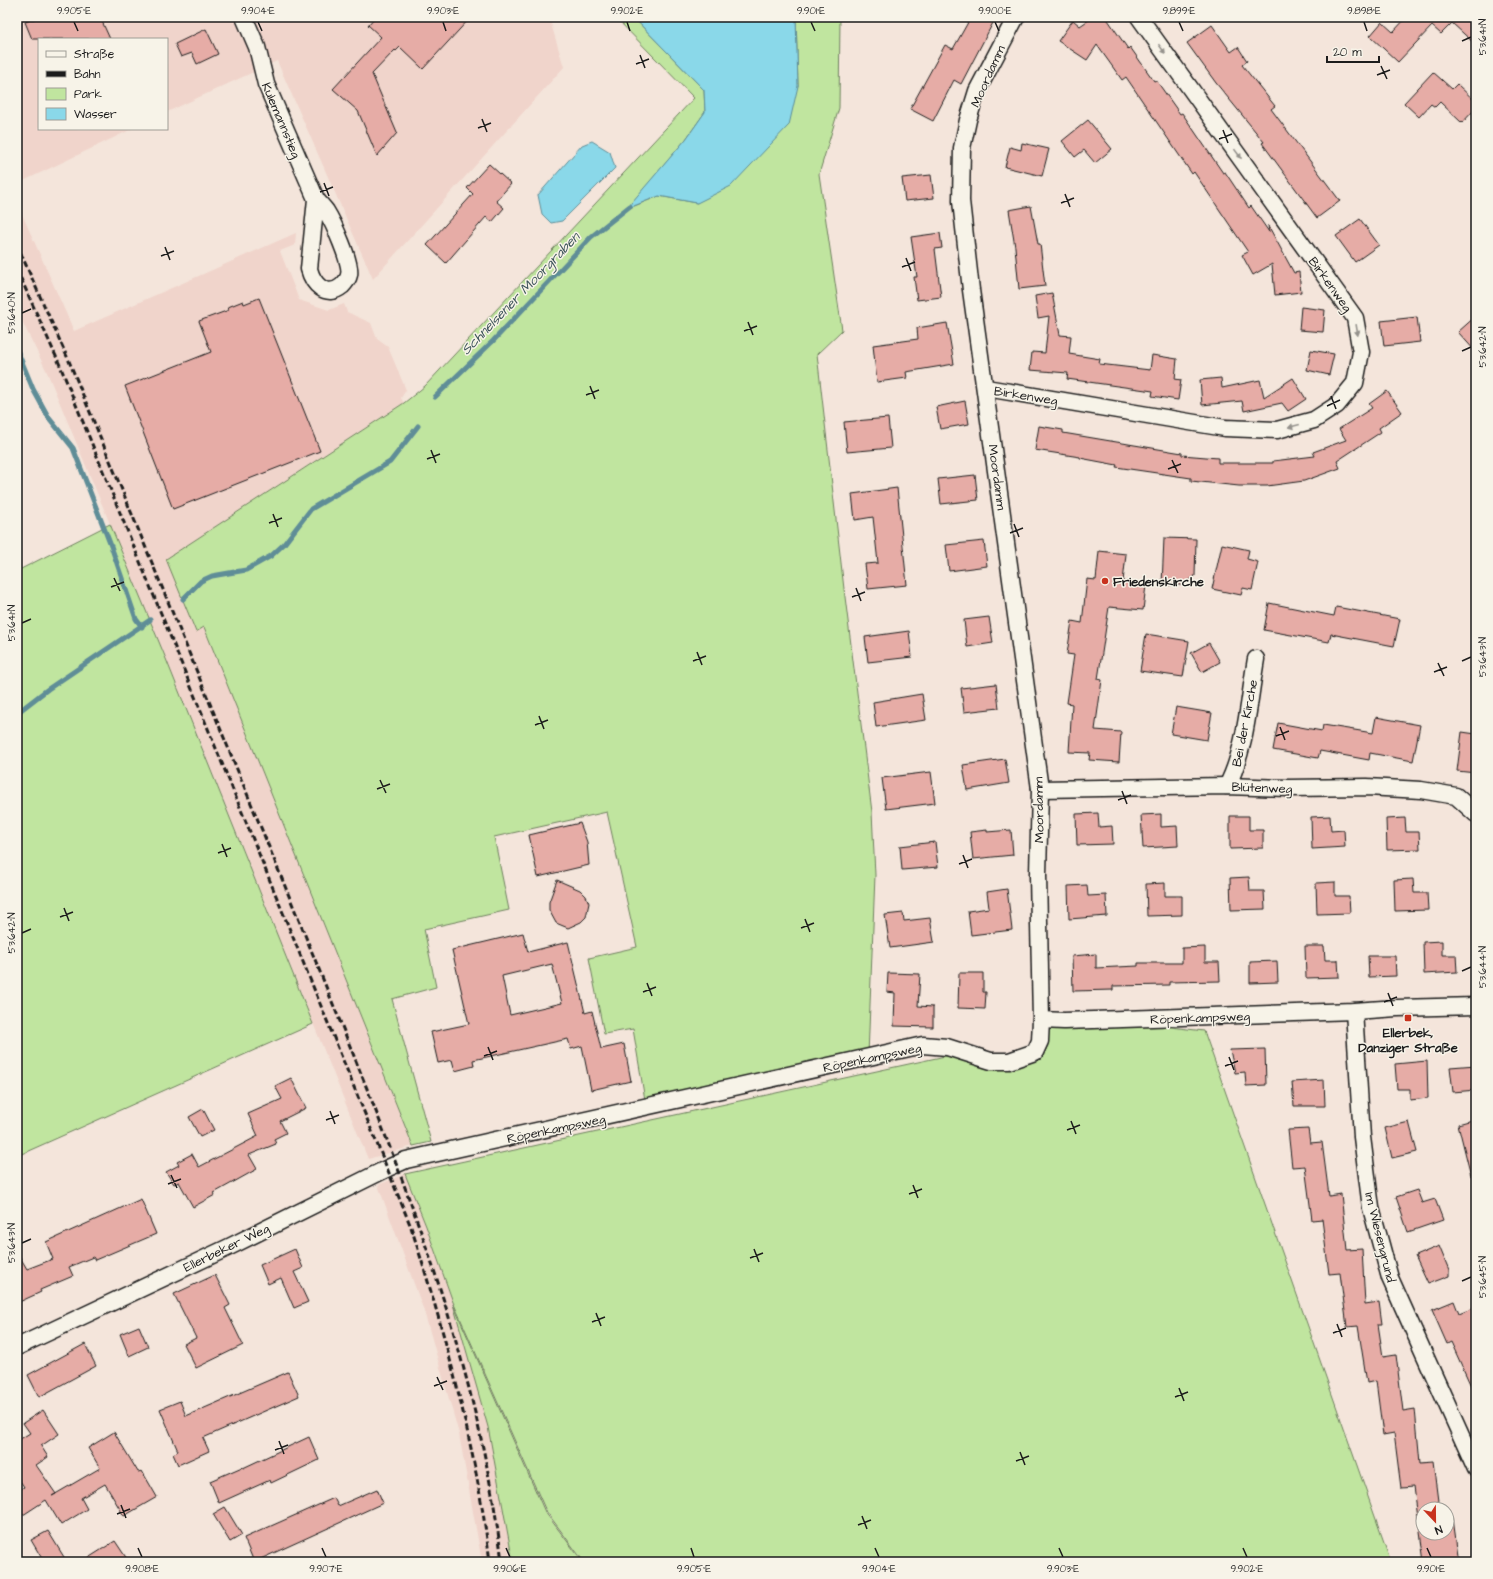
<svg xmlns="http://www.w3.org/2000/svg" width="1493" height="1579" viewBox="0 0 1493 1579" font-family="'Architects Daughter',sans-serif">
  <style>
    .built { fill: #f0d4cb }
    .green { fill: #c0e59f; stroke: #6e805e }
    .water { fill: #8ad8e9; stroke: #5e8d97 }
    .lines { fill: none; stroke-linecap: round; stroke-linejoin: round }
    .stream { stroke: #5e8d97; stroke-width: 5 }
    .building { fill: #e6aca6; stroke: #1c1c1c; fill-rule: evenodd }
    .street-casing { stroke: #1c1c1c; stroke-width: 19 }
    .street { stroke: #f7f3e8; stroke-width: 16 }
    .rail { stroke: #1c1c1c; stroke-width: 3; stroke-dasharray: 6 3; stroke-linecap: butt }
    .oneway { fill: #94928c }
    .ticks { fill: none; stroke: #1c1c1c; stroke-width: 1.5 }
    .poi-dot { fill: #c8321e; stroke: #f7f3e8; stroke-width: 1.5 }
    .labels { text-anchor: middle; stroke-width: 3; stroke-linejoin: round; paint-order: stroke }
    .street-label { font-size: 13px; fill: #1c1c1c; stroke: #f7f3e8 }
    .poi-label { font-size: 13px; font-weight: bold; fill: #1c1c1c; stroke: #f7f3e8; text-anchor: start }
    .water-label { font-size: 14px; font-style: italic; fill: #3d545a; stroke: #f7f3e8 }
    .neatline { fill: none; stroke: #1c1c1c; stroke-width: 1.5 }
    .ticks-label { font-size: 10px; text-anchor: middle; fill: #1c1c1c }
  </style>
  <rect width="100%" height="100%" fill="#f4e5db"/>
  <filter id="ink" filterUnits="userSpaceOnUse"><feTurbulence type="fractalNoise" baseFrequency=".025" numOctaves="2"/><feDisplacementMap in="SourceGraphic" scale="8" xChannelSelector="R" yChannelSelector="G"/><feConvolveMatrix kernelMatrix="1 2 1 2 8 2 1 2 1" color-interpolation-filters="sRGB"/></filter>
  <g filter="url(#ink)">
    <g class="built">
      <path d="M17,17h532l15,50 -191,212 -96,-218 -110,51v-73h-128v90h93l-115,55z"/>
      <path d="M17,203l57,128 222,-98 -1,12 -15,6 19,49 30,10 15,-6 3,8 24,11 6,16 11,8 18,43 -5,8 3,5 -237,156 29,72 8,-4 209,519 -45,13 -204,-505 -117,-282 -30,-61z"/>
      <path d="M405,1174l21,52 27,76 35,123 25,137h-31l-23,-128 -35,-123 -46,-126z"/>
    </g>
    <g class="green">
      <path d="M615,17h18l71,73 1,22 -19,27 -59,70 32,-13 38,7 101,-117 -2,-69h44l-1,91 -20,66 23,156 -25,24 27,235 28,223 3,63 -7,181 -223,44 -12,-71 -29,5 -15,-76 48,-11 -30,-135 -113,25 15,73 -85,19 12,58 -44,12 39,143 -18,4 -209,-519 -8,5 -30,-73 238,-156 21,-17 269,-288z"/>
      <path d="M110,524l54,130 149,370 -296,132v-585z"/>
      <path d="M1054,1013l150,18 187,531h-807l-38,-51 -93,-209 -27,-76 -21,-52 545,-119c14,1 25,13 38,13 8,1 17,-3 25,-4z"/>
      <path d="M453,1304l92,208 38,50h-70l-25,-135z"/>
    </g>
    <g class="water">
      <path d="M633,17h163l2,69 -9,39 -58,61 -34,17 -38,-7 -33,13 60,-70 19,-27 -1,-22z"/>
      <path d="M592,141l18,11 5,16 -53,53 -11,2 -9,-9 -4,-19 44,-50z"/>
    </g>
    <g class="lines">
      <g class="stream">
        <path d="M17,350l16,39 16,29 24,30 38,98 25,73 6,8"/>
        <path d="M435,397l58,-56 98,-104 39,-31"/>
        <path d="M183,599l18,-18 11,-5 34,-6 25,-14 13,-12 27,-35 79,-47 28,-36"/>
        <path d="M17,713l31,-24 102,-69"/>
      </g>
    </g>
    <g class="building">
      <path d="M40,17h60l10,22h-78l-7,-17z"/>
      <path d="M375,17h96l-48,52 -23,-22 -4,4 -1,-1 -23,24 25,59 -20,23 -19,-45 -25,-22 48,-52 -13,-12z"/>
      <path d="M971,17h25l-35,67 -7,-4 -21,41 -23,-12 35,-64 8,4z"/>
      <path d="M1093,17h13l22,32 2,-2 24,34 2,-1 24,34 2,-1 41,60 2,-1 24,36 2,-2 18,26 -1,-7 26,48 5,-1 2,20 -26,3 -3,-31 -19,11 -11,-20 6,-3 -54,-80 -2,2 -66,-97 -4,3 -25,-35 -10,15 -29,-19 15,-21 7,6z"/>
      <path d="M1407,17h69v28l-24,-22 -11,11 -9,-8 -34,36 -28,-26 12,-14 11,10z"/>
      <path d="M1212,25l19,27 7,-5 9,14 -5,4 33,41 -4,3 69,92 -23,17 -55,-75 2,-1 -48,-59 -29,-40z"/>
      <path d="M206,29l12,25 -21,10 -5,-11 -11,4 -6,-13z"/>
      <path d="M1433,72l19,17 5,-5 19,18v6l-14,15 -22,-21 -5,5 -4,-3 -12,13 -15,-14z"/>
      <path d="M1088,120l24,29 -17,14 -11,-13 -9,7 -13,-16z"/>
      <path d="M1022,143l27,6 -7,27 -37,-9 5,-20 11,3z"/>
      <path d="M489,164l22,20 -15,17 8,7 -12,14 -6,-5 -40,46 -19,-18 46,-51 -6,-6z"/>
      <path d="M931,175l3,23 -29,3 -3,-23z"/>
      <path d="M1031,206l7,38h2l5,42 -26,3 -4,-42 -6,-37z"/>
      <path d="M1360,219l19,26 -24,17 -19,-26z"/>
      <path d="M940,233l2,15 -7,1 6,48 -24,3 -3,-23h3l-6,-40z"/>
      <path d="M1052,293l8,42 11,1 -2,18 31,5 -1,5 51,6 2,-15 25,4 -2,20 6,1 -3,20 -26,-4 1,-5 -86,-12 1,-6 -38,-3 2,-18 13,1 4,-37 -11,2 -3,-22z"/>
      <path d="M259,298l61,153 -147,58 -48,-123 86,-34 -12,-31 30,-11 -1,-3 15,-6 1,3z"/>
      <path d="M1301,307l24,3 -2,22 -24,-2z"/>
      <path d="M1476,316v36l-18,-20z"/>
      <path d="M1417,317l3,25 -36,4 -3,-25z"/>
      <path d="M947,323l7,41 -48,8 1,6 -30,4 -4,-37 45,-6 -1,-11z"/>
      <path d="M1311,350l23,4 -5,21 -22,-5z"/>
      <path d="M1221,378l1,10 38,-8 4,17 29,-19 13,21 -18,12 -6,-8 -38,8 -2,-10 -40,4 -2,-25z"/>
      <path d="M1387,391l15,21 -23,16 2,4 -44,29 3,7 -36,13 -37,5h-28l-48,-5v-3l-75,-11 1,-2 -37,-7v-1l-45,-7 4,-24 24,4v3l119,20v2l36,3v5h55v-2l42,-5 -2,-4 33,-12 -7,-11 33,-21 -3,-4z"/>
      <path d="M965,401l4,23 -29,5 -4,-22z"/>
      <path d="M888,418l3,30 -44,4 -3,-30z"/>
      <path d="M975,475l3,25 -37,4 -3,-25z"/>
      <path d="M897,488l10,97 -39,4 -3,-25 13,-1 -5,-46 -18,3 -3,-26z"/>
      <path d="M1164,538l32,1 -1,37 -12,9h-21z"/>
      <path d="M984,541l3,25 -38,5 -3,-26z"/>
      <path d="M1222,544l27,6 -2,9 11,3 -6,28 -9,-2 -2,7 -29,-6z"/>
      <path d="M1099,551l27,3 -3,28 23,3 -3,25 -34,-3 -11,72 4,1 -7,50 26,2 -2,30 -30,-2 1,-7 -21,-1 3,-48 -5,-1 7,-48 -7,-1 5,-33 10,2 5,-44 9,1z"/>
      <path d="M1269,603l65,13 2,-9 64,12 -6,27 -63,-12 -2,8 -65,-12z"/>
      <path d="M989,617l4,26 -26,4 -3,-27z"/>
      <path d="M909,631l3,26 -44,5 -3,-25z"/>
      <path d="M1146,634l43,7 -6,36 -43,-6z"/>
      <path d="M1209,643l11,19 -18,10 -11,-19z"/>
      <path d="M996,684l3,24 -35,4 -3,-24z"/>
      <path d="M922,694l4,26 -50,7 -3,-25z"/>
      <path d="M1176,707l36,6 -5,27 -36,-6z"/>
      <path d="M1376,717l44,8 -7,36 -43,-8 -1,7 -49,-9 -2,7 -45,-8 5,-27 44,8 1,-6 50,8z"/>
      <path d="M1462,732l14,2v39l-19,-2z"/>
      <path d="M1005,759l4,24 -42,7 -4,-25z"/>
      <path d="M931,772l4,31 -49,6 -4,-31z"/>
      <path d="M1098,813l1,14 13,-1 1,18 -36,1 -1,-31z"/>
      <path d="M1161,814v13l16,-1 1,20 -35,2 -2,-33z"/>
      <path d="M1230,816h19v14h14v18l-33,1z"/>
      <path d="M1330,816l1,15 13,-1 1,17 -33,2 -1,-32z"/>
      <path d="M1405,818l1,14h13l1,17 -33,1 -1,-31z"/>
      <path d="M580,823l7,19 2,23 -51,12 -9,-42z"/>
      <path d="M987,830v2l24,-2 2,25 -40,4 -3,-27z"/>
      <path d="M935,842l3,25 -36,3 -2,-24z"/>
      <path d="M1249,877l1,14h14l1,18 -34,1 -1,-32z"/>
      <path d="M1413,879l1,14h13l1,17 -33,1 -1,-31z"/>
      <path d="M557,880l23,10 6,6 3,7 -3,14 -5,5 -13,6 -12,-5 -7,-13v-8z"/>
      <path d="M1335,882v14h14l1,17 -33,1 -1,-31z"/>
      <path d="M1165,883v13h17v19l-35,1 -1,-32z"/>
      <path d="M1087,885l1,11 18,-1 1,21 -38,3 -1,-33z"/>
      <path d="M1007,889l5,41 -41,5 -3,-24 21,-3 -2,-16z"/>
      <path d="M903,913l1,8 26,-3 4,24 -44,6 -5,-33z"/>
      <path d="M523,933l5,19 40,-10 17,71 7,-2 9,38 23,-5 7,37 -40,9 -9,-44 -11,3 -3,-10 -95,21 1,6 -19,5 -3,-11 -14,3 -7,-31 38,-8 -17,-74zM552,964l10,39 -52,12 -8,-39z"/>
      <path d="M1442,941v14h14l1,17 -33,2 -1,-32z"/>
      <path d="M1305,946h19l1,14h13l1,17 -33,1z"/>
      <path d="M1205,947v15h14l1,19 -51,1v3l-56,1v4l-40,1 -1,-35 24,-2v14l42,-2v-3h44v-15z"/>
      <path d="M1368,956h27l1,20 -27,1z"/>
      <path d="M1277,961l1,21 -28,1v-21z"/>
      <path d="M888,973l32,1 -2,32 15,1v20l-39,-1 1,-33 -8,-1z"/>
      <path d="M959,973h24v19h3l-1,17 -27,-1z"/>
      <path d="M1265,1049l1,36 -20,1 -1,-14 -10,1 -5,-23z"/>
      <path d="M1427,1061l1,37 -18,2v-11h-13l-2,-25z"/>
      <path d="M1476,1065v25l-23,2 -3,-25z"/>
      <path d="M291,1078l15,30 -26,13 6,12 -12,6 2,5 -27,11 8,14 -43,24 1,2 -22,12 -14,-25 -5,2 -8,-12 13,-7 -2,-3 15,-8 7,13 59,-31 -10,-22 34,-15 -7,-13z"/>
      <path d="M1324,1080l1,26h-31l-2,-24z"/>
      <path d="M203,1109l11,21 -14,7 -11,-20z"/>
      <path d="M1476,1119v57h-5l-13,-52z"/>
      <path d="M1409,1122l8,30 -25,6 -7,-30z"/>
      <path d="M1308,1129l2,14 12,-1 7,54 12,-2 6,56 15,-1 3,55 14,-2 3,22h-4l5,33 13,-2 7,56 12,-2 5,54 13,-1 6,47h-16v24h24v-13l6,-1 6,43h-35l-10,-75 -13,1 -7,-55 -11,2 -7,-54 -9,2 -9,-57 -11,1 -7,-54 -11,1 -7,-55 -10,1 -7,-54 -13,1 -4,-37z"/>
      <path d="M1417,1190l5,13 13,-4 8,21 -35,12 -12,-35z"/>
      <path d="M141,1199l15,35 -61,26 -2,-3 -24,10 4,9 -33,14 1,2 -24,11v-51l10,17 26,-10 -7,-17z"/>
      <path d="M1439,1246l10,24v6l-21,8 -13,-28z"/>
      <path d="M295,1249l8,19 -9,4 14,30 -14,6 -13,-30 -13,6 -8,-19z"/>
      <path d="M215,1275l15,30 -5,3 18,37 -47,23 -12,-24 12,-6 -22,-44z"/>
      <path d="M1454,1301l5,13 17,-7v90l-25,-55 -4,2 -15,-34z"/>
      <path d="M139,1326l9,21 -19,9 -9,-22z"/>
      <path d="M85,1344l11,22 -57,31 -11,-22z"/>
      <path d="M288,1372l11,24 -96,42 6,13 -31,14 -5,-11 5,-3 -18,-42 20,-8 6,15z"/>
      <path d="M43,1410l16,24 -18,12 7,11 -12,8 20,29 -4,2 48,-28 -12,-20 26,-16 24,40 4,-1 15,26 -33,19 -19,-32 -24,14 6,11 -26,16 -15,-25 -29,19v-28l7,-4 -7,-11v-35l13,-8 -7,-10z"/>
      <path d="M309,1437l10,23 -48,23 -1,-3 -51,23 -9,-22 32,-14 1,1z"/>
      <path d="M377,1489l6,14 -129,59 -10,-24 90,-40 4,8z"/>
      <path d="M225,1507l17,28 -12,7 -17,-28z"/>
      <path d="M48,1531l19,31h-23l-13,-22z"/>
      <path d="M115,1541l14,21h-47z"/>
    </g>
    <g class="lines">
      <defs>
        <g id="street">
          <path d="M244,17l13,30 9,37 50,115c3,4 7,8 10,12 7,11 26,52 23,64 -1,5 -4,8 -7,11 -16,13 -29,-2 -33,-17l7,-70"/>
          <path d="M986,388l239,40 52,2 37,-10 23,-15 18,-22 6,-31 -6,-34 -216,-301"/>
          <path d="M1227,786c19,-36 22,-87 29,-127"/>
          <path d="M1040,789l187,-3 61,2 79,-1 54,3 35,6 20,18"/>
          <path d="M1354,1011l8,126 9,71 19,70 86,191"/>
          <path d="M1041,1020l23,1 290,-10 43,-3 79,-2"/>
          <path d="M17,1347l210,-99 161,-80 18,-8 517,-115 24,2 44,14h18l26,-9 5,-11 1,-21 -3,-145 2,-86 -69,-499 -10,-89 1,-53 6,-28 9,-29 39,-74"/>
        </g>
      </defs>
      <use href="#street" class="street-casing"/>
      <use href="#street" class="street"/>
      <g class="rail">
        <path d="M17,245l52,116c82,200 165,400 247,601 79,196 161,388 186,600"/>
        <path d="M17,270l42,93 352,864c35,109 65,221 79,335"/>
      </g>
    </g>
    <defs><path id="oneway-solid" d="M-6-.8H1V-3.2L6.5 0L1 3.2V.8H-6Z"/></defs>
    <g class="oneway">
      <use href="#oneway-solid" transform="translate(1162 49) rotate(54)"/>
      <use href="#oneway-solid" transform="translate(1238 154) rotate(54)"/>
      <use href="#oneway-solid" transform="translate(1357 330) rotate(81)"/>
      <use href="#oneway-solid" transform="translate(1294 426) rotate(165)"/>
    </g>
  </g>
  <path class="ticks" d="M74,22l4,9M258,22l4,9M443,22l3,9M627,22l3,9M811,22l4,9M995,22l4,9M1179,22l4,9M1364,22l3,9M1462,41l9,-4M640,55l5,13M636,64l13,-5M1381,66l6,13M1377,75l13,-5M482,119l5,13M478,128l13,-5M1223,130l5,13M1219,139l13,-5M324,183l5,13M320,192l13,-5M1065,194l5,13M1061,203l13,-5M165,247l5,13M161,256l13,-5M906,258l5,13M902,267l13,-5M22,313l9,-4M748,322l5,13M744,331l13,-5M1462,351l9,-4M590,386l5,13M586,395l13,-5M1331,396l5,13M1327,406l13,-6M431,450l5,13M427,459l13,-5M1172,460l6,13M1168,469l13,-5M273,514l5,13M269,523l13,-5M1014,524l5,13M1010,533l13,-5M114,578l6,13M111,587l13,-5M856,588l5,13M852,597l13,-5M22,623l9,-4M697,652l5,13M693,661l13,-5M1462,661l9,-4M1438,663l6,13M1434,672l13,-5M539,716l5,13M535,725l13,-5M1280,727l5,13M1276,736l13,-5M380,780l6,13M377,789l13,-5M1122,791l5,13M1118,800l13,-5M222,844l5,13M218,853l13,-5M963,855l5,13M959,864l13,-5M64,908l5,13M60,917l13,-5M805,919l5,13M801,928l13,-5M22,933l9,-4M1462,971l9,-4M647,983l5,13M643,992l13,-5M1388,993l5,13M1384,1002l13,-5M488,1047l5,13M484,1056l13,-5M1229,1057l5,13M1225,1066l13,-5M330,1111l5,13M326,1120l13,-5M1071,1121l5,13M1067,1130l13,-5M171,1175l6,13M168,1184l13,-5M913,1185l5,13M909,1194l13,-5M22,1243l9,-4M754,1249l5,13M750,1258l13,-5M1462,1281l9,-4M596,1313l5,13M592,1322l13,-5M1337,1324l5,13M1333,1333l13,-5M437,1377l6,13M434,1386l13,-5M1179,1388l5,13M1175,1397l13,-5M279,1441l5,13M275,1450l13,-5M1020,1452l5,13M1016,1461l13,-5M121,1505l5,13M117,1514l13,-5M862,1516l5,13M858,1525l13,-5M138,1548l4,9M322,1548l4,9M506,1548l4,9M691,1548l3,9M875,1548l4,9M1059,1548l4,9M1243,1548l4,9M1427,1548l4,9"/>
  <g class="poi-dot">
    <circle cx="1105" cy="581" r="4"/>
    <rect x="1404" y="1014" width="8" height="8" rx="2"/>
  </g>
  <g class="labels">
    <g class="street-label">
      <text transform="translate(987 76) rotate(-66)" y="5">Moordamm</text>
      <text transform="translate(282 120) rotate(67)" y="5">Kulemannstieg</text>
      <text transform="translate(1331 284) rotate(54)" y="5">Birkenweg</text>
      <text transform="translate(1026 395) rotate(9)" y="5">Birkenweg</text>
      <text transform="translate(998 477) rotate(82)" y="5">Moordamm</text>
      <text transform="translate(1244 723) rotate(-79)" y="5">Bei der Kirche</text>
      <text transform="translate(1262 787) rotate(2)" y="5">Blütenweg</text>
      <text transform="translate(1038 810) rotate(-91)" y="5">Moordamm</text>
      <text transform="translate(1200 1017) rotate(-2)" y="5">Röpenkampsweg</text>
      <text transform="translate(872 1057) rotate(-12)" y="5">Röpenkampsweg</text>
      <text transform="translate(556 1128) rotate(-12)" y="5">Röpenkampsweg</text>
      <text transform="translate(1381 1237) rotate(76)" y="5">Im Wiesengrund</text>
      <text transform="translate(226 1247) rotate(-26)" y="5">Ellerbeker Weg</text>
    </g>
    <g class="poi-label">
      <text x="1113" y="586">Friedenskirche</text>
      <text x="1408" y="1037" text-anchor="middle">Ellerbek,<tspan x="1408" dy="15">Danziger Straße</tspan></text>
    </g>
    <g class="water-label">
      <text transform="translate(520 293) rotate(-46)" y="5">Schnelsener Moorgraben</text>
    </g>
  </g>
  <rect width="1493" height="1579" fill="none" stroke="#f7f3e8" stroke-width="44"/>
  <rect x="38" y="38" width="130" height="92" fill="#f7f3e8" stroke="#9f9d96"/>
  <rect x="46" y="51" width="20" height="6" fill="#f7f3e8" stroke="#9f9d96"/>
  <text x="74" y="58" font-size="12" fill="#1c1c1c">Straße</text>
  <rect x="46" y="71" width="20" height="6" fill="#1c1c1c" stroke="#9f9d96"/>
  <text x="74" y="78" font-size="12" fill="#1c1c1c">Bahn</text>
  <rect x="46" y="88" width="20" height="12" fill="#c0e59f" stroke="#9f9d96"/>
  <text x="74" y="98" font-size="12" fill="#1c1c1c">Park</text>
  <rect x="46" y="108" width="20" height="12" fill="#8ad8e9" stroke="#9f9d96"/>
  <text x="74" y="118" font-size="12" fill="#1c1c1c">Wasser</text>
  <g transform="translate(1435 1521) rotate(158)"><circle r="19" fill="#f7f3e8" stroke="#9f9d96"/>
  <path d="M0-3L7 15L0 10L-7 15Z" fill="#c8321e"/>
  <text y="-6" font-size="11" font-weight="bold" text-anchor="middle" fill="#1c1c1c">N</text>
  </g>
  <path d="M1327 56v6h52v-6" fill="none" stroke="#1c1c1c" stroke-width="2"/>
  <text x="1333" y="56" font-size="12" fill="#1c1c1c" stroke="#f7f3e8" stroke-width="3" paint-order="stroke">20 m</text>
  <rect x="22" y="22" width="1449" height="1535" class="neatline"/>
  <g class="ticks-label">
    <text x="74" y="14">9.905°E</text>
    <text x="258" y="14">9.904°E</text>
    <text x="443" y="14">9.903°E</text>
    <text x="627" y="14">9.902°E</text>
    <text x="811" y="14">9.901°E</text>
    <text x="995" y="14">9.900°E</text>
    <text x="1179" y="14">9.899°E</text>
    <text x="1364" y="14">9.898°E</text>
    <text transform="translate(1482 37) rotate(-90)" y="4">53.641°N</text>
    <text transform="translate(11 313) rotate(-90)" y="4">53.640°N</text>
    <text transform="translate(1482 347) rotate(-90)" y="4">53.642°N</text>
    <text transform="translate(11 623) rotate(-90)" y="4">53.641°N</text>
    <text transform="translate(1482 657) rotate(-90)" y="4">53.643°N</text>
    <text transform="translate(11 933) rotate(-90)" y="4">53.642°N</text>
    <text transform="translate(1482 967) rotate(-90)" y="4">53.644°N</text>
    <text transform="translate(11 1243) rotate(-90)" y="4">53.643°N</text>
    <text transform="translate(1482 1277) rotate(-90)" y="4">53.645°N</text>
    <text x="142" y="1572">9.908°E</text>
    <text x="326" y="1572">9.907°E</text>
    <text x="510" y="1572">9.906°E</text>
    <text x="694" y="1572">9.905°E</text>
    <text x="879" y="1572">9.904°E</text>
    <text x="1063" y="1572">9.903°E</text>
    <text x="1247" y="1572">9.902°E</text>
    <text x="1431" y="1572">9.901°E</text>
  </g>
</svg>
